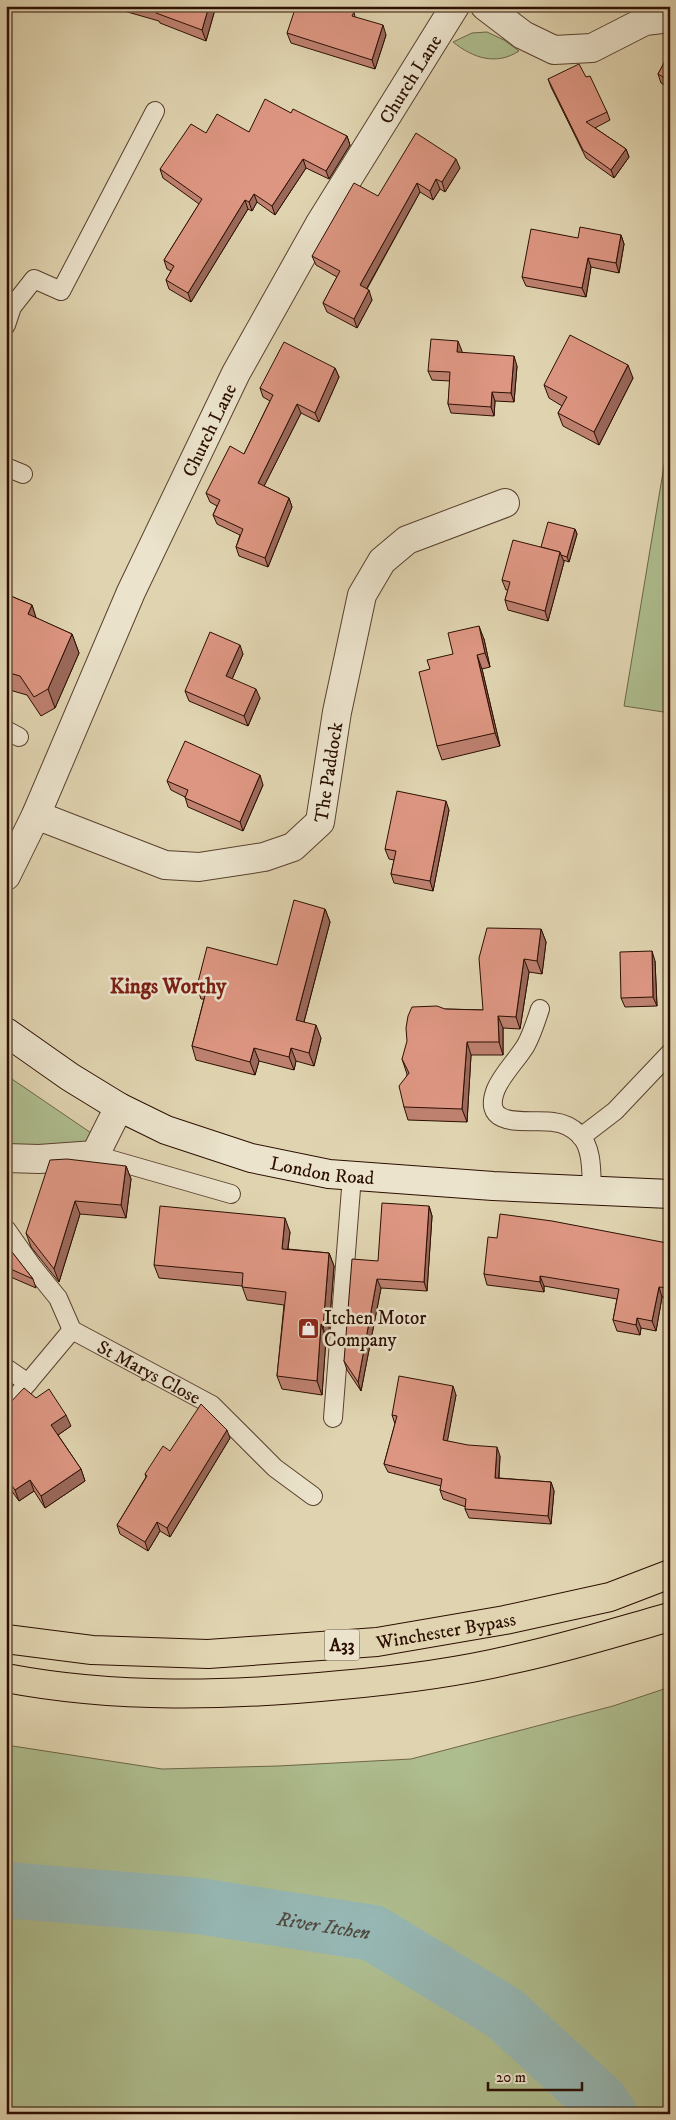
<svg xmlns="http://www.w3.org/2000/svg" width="676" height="2120" viewBox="0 0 676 2120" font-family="'IM FELL DW Pica',serif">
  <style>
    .green { fill: #aebd8e; stroke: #6d6648 }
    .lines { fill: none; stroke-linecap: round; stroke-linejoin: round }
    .river { stroke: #96b7b4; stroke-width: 56 }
    .service-casing { stroke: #59402e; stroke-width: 20 }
    .minor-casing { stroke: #59402e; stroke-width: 30 }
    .secondary-casing { stroke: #2c0f02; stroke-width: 30 }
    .primary-casing { stroke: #2c0f02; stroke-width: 30 }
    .service { stroke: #ebe3cc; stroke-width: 18 }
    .minor { stroke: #ebe3cc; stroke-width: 28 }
    .secondary { stroke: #ebe3cc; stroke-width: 28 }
    .primary { stroke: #e0d4b0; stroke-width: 28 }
    .wall { fill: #be8170; stroke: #2c0f02 }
    .shaded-wall { fill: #9b695b; stroke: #2c0f02 }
    .building { fill: #dd9682; stroke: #2c0f02 }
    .labels { text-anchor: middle; stroke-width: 5; stroke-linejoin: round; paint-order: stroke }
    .shield { fill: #ebe3cc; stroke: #654f3f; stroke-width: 1 }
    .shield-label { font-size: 18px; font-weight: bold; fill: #2c0f02 }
    .street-label { font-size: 19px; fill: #2c0f02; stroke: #ebe3cc }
    .poi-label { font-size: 19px; fill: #2c0f02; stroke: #ebe3cc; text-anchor: start }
    .water-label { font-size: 20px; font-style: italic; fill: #514a40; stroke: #ebe3cc }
    .quarter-label { font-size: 21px; font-weight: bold; fill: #7a1f14; stroke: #ebe3cc }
  </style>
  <rect width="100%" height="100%" fill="#e0d4b0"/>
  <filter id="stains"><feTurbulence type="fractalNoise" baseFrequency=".004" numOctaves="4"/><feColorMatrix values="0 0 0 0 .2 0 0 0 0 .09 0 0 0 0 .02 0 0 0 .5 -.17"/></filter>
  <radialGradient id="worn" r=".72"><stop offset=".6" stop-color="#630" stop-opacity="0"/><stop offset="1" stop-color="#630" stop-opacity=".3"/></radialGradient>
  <g class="green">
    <path d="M487,32l17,8 15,11c-23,15 -46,7 -66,-9l19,-9z"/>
    <path d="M670,430v283l-46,-7z"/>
    <path d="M6,1075l94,64 -9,18 -85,-5z"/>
    <path d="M670,1687v427h-664v-369l156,24 116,-3 133,-7 202,-53z"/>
  </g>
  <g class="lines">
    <path class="river" id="s1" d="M6,1890l193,16 174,27 131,80 97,89 8,12"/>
    <defs>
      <g id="service">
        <path d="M6,325l6,-18 22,-28 27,12 94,-180"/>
        <path d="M6,467l17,7"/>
        <path d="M6,730l13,7"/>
        <path d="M540,1009c-4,12 -8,25 -14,36 -9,15 -23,28 -30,44 -17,43 38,29 57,33 11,1 19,5 27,13 13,14 11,38 12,55"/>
        <path d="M581,1137l34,-26 55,-58"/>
        <path d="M95,1155l136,39"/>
        <path id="s2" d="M6,1229l26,37 26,32 14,32 140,75 63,63 38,28"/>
        <path d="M6,1368l22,15"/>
        <path d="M6,1409l66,-79"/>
        <path d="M333,1418l19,-242"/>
      </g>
      <g id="minor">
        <path d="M485,6l38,29 31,15 38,-2 53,-27 25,-3"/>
        <path id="s3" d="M36,815l129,50 34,2 65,-10 29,-10 27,-25 17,-110 25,-117 20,-34 25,-21 98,-37"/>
        <path id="s4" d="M6,876l30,-61 95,-223 105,-219 83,-148 136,-219"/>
        <path d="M6,1158l33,1 56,-4 24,-48"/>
      </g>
      <g id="secondary">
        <path id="s5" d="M6,1032l64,45 49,30 47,23 85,28 78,16 164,12 177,8"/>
      </g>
      <g id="primary">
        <path id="s6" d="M6,1639l86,11 116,4 169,-12 128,-22 105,-23 60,-23"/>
        <path d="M6,1678c110,21 224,18 335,7 56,-5 113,-12 168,-25 54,-11 107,-28 161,-43"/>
      </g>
    </defs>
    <use href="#service" class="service-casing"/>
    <use href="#minor" class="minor-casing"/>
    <use href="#secondary" class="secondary-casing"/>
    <use href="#primary" class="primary-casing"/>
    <use href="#service" class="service"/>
    <use href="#minor" class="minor"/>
    <use href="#secondary" class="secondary"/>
    <use href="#primary" class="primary"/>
  </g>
  <g class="wall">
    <path d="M109,6h107l-10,35 -46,-18 -1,-2 -49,-14z"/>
    <path d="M354,12l1,5 31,18 -11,34 -84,-26 -4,-10z"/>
    <path d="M670,52v36l-9,-5 -3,-9z"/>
    <path d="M586,77l21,35 3,8 -15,8 31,21 3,8 -15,21 -28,-20 -35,-71 -3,-8z"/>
    <path d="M291,113l56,23 3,9 -21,34 -23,-11 -31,47 -18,-13 -5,9 -4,-2 -57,93 -22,-13 -3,-9 5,-9 -4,-2 -3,-9 35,-56 -36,-26 -3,-9 46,-36 43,-1z"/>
    <path d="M460,168l-15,24 -5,-3 -7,11 -13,-8 -53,97 5,11 -15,28 -30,-16 -4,-9 14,-26 -21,-12 -4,-9 66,-60z"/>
    <path d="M621,235l3,9 -5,29 -28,-6 -5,30 -60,-11 -4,-9 56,-39z"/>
    <path d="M462,351l-1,1 56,14 -3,36 -19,-1 -1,15 -43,-3 -3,-9 2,-23 -18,-1 -4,-9z"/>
    <path d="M335,368l4,9 -20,45 -18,-9 -37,73 25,12 3,9 -24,60 -29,-11 -3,-9 4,-12 -23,-11 -4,-9 4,-9 -7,-4 -4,-9 38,-39 26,-53 -7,-4 -3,-9z"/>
    <path d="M633,378l-34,67 -36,-19 -5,-13 4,-7 -13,-8 -5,-13z"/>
    <path d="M575,529l2,5 -8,28 -6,-2 1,2 -16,59 -40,-11 -3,-10 3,-10h-2l-4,-10 39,-33z"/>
    <path d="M6,594l26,11 4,13 36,16 7,19 -24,55 -14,8 -14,-21 -21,-6z"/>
    <path d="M484,639l6,28 -8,2 18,77 -58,14 -5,-14 16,-92z"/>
    <path d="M243,654l-11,25 28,19 -12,28 -59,-25 -4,-10z"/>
    <path d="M167,781l96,4 -20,46 -55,-24 -3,-10 -14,-7z"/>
    <path d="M449,810l-16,81 -39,-8 -3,-9 3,-14 -5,-1 -4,-10z"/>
    <path d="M325,909l5,13 -26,100 17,16 -7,28 -18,-5 -2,9 -35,-9 -4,14 -59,-15 -4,-14 12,-47h-3l-4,-13 80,-21z"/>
    <path d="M541,929l5,13 -4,32 -13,-2 -9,57 -17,-1v27h-32l-4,67 -59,-2 -4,-13 3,-33 -5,-15 43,-50 38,1z"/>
    <path d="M655,961l2,45 -32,1 -4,-9z"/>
    <path d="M126,1166l5,13 -5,39 -46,-4 -21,68 -28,-35 -5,-14z"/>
    <path d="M429,1206l3,10 -5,75 -46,-3 -20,103 -14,-21 -3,-9 34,-100z"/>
    <path d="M290,1232l-2,17 41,4 5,13 -6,75 -2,-3 -4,57 -40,-6 -5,-13 7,-71 -37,-5 -5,-14 -83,-8 -5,-13z"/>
    <path d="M670,1234v64l-8,-1 -6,34 -15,-3 -1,7 -23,-4 -4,-11 4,-21 -73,-13v6l-57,-7 -3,-11 13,-36 170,5z"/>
    <path d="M6,1245l27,34 3,9 -30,-13z"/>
    <path d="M456,1395l-9,46 53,15 -1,22 52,4 3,9 -3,33 -82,-6 -4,-9 1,-2 -23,-8 -3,-9 1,-4 -53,-14 -4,-8 11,-40 -3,-9z"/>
    <path d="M6,1407l65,19 -13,9 23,34 4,12 -40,27 -11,-17 -15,10 -8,-11 -2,1 -3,-3z"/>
    <path d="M230,1438l-60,99 -10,-6 -12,20 -28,-17 -3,-9 29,-48 -1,-3 25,-23z"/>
  </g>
  <g class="shaded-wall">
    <path d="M209,6h7l-10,35 -4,-11z"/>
    <path d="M383,25l3,10 -11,34 -3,-9z"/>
    <path d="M347,136l3,9 -21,34 -3,-8z"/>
    <path d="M626,149l3,8 -15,21 -3,-8z"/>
    <path d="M303,159l3,9 -31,47 -3,-9z"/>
    <path d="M456,159l4,9 -15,24 -3,-10z"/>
    <path d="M436,179l4,10 -7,11 -3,-9z"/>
    <path d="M417,183l3,9 -57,103 -3,-10z"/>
    <path d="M254,194l3,8 -5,9 -3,-9z"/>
    <path d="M245,200l3,9 -57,93 -3,-9z"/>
    <path d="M621,235l3,9 -5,29 -3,-10z"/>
    <path d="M588,258l3,9 -5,30 -4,-9z"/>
    <path d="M369,290l3,10 -15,28 -3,-9z"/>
    <path d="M458,341l4,10 -2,11 -3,-10z"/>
    <path d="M514,356l3,10 -3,36 -3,-9z"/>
    <path d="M628,365l5,13 -34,67 -5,-13z"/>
    <path d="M335,368l4,9 -20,45 -4,-9z"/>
    <path d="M492,392l3,9 -1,15 -3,-9z"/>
    <path d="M297,404l4,9 -40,79 -3,-9z"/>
    <path d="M289,498l3,9 -24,60 -3,-9z"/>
    <path d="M575,529l2,5 -8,28 -2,-5z"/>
    <path d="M560,552l4,10 -16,59 -3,-10z"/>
    <path d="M32,605l6,19 -10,-10z"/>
    <path d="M479,626l5,13 6,28 -5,-14z"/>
    <path d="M72,634l7,19 -24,55 -7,-19z"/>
    <path d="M240,645l3,9 -14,32 -3,-10z"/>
    <path d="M477,655l5,14 18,77 -5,-13z"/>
    <path d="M256,689l4,9 -12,28 -4,-10z"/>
    <path d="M260,775l3,10 -20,46 -3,-9z"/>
    <path d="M446,801l3,9 -16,81 -3,-10z"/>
    <path d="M325,909l5,13 -29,111 -5,-13z"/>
    <path d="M541,929l5,13 -4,32 -5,-13z"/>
    <path d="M652,951l3,10 2,45 -4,-9z"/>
    <path d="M524,959l5,13 -9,57 -4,-12z"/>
    <path d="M498,1016l5,12v27l-4,-13z"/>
    <path d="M316,1025l5,13 -7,28 -5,-13z"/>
    <path d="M467,1042l4,13 -4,67 -5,-13z"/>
    <path d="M254,1048l5,13 -4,14 -5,-13z"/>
    <path d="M291,1048l5,13 -2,9 -5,-13z"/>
    <path d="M126,1166l5,13 -5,39 -5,-13z"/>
    <path d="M75,1201l5,13 -21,68 -5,-13z"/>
    <path d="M429,1206l3,10 -5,75 -3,-9z"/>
    <path d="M285,1218l5,14 -4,30 -4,-13z"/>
    <path d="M329,1253l5,13 -6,75 -5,-13z"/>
    <path d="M540,1276l4,10v6l-4,-10z"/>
    <path d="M377,1279l4,9 -20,103 -3,-9z"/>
    <path d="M659,1287l3,10 -6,34 -4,-10z"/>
    <path d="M637,1318l4,10 -1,7 -4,-10z"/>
    <path d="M321,1324l5,14 -4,57 -5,-14z"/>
    <path d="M6,1375h1l4,11 -5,7z"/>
    <path d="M453,1386l3,9 -10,54 -3,-9z"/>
    <path d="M66,1415l5,11 -16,11 -4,-12z"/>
    <path d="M227,1430l3,8 -60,99 -3,-9z"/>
    <path d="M497,1447l3,9 -2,31 -3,-9z"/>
    <path d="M81,1469l4,12 -40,27 -4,-12z"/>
    <path d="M6,1478l5,12 -2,1 -3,-6z"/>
    <path d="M30,1480l4,11 -15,10 -4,-11z"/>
    <path d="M551,1482l3,9 -3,33 -3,-8z"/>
    <path d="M157,1522l3,9 -12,20 -3,-9z"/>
  </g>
  <g class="building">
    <path d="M140,6h69l-7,24 -46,-17 1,-2z"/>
    <path d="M296,6h40l18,6 -2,4 31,9 -11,35 -85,-27z"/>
    <path d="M670,52v29l-12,-7z"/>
    <path d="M579,64l7,13 4,-1 17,36 -21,10 40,27 -15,21 -28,-20 -35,-71z"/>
    <path d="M265,99l26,14 2,-4 54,27 -21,35 -23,-12 -31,47 -18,-12 -5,8 -4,-2 -57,93 -22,-13 8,-14 -10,-6 38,-61 -42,-30 31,-45 15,9 11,-19 32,18z"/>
    <path d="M416,133l40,26 -14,23 -6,-3 -6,12 -13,-8 -57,102 9,5 -15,29 -31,-16 17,-32 -28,-15 42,-73 24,13z"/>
    <path d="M580,227l41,8 -5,28 -28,-5 -6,30 -60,-11 9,-48 47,9z"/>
    <path d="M570,335l58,30 -34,67 -36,-19 9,-16 -23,-12z"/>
    <path d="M431,339l27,2 -1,11 57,4 -3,37 -19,-1 -1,15 -43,-3 2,-32 -22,-1z"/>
    <path d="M284,342l51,26 -20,45 -18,-9 -39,79 31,15 -24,60 -29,-11 7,-18 -30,-14 7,-15 -14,-7 24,-47 14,8 29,-59 -13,-7z"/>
    <path d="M548,522l27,7 -8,28 -6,-2 -1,-3 -19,-5z"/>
    <path d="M513,540l47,12 -15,59 -40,-11 5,-18 -8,-2z"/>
    <path d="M6,594l26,11 -4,9 44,20 -24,55 -14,8 -14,-21 -14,-4z"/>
    <path d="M479,626l6,27 -8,2 18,78 -58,13 -18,-74 11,-3 -3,-9 26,-6 -5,-21z"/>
    <path d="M210,632l30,13 -14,31 30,13 -12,27 -59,-25z"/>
    <path d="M185,741l75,34 -20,47 -55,-24 3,-8 -21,-9z"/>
    <path d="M397,791l49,10 -16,80 -39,-7 5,-23 -11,-2z"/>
    <path d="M294,900l31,9 -29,111 20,5 -7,28 -18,-5 -2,9 -35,-9 -4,14 -58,-16 15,-58 -10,-2 10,-39 70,18z"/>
    <path d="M487,928l54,1 -4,32 -13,-2 -8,58 -18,-1 1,26h-32l-5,67 -58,-2 -5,-21 10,-13 -7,-14 5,-18 -1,-13 2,-12 4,-9 25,-1 8,3 38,1 -4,-52z"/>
    <path d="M652,951l1,46 -32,1 -1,-46z"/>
    <path d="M67,1159l59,7 -5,39 -46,-4 -21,68 -28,-36 24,-73z"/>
    <path d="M382,1203l47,3 -5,76 -47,-3 -19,103 -14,-21 8,-102 26,2z"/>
    <path d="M160,1206l125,12 -3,31 47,4 -6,75 -2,-4 -4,57 -40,-5 9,-84 -44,-5 1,-14 -89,-8z"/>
    <path d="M500,1214l52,7 115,22 1,-10 2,1v54l-11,-1 -7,34 -15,-3 -1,7 -23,-5 6,-31 -79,-13v6l-56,-8 4,-37 9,1z"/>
    <path d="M6,1245l3,3 24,31 -27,-12z"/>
    <path d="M399,1376l54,10 -10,54 25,5 29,2 -2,31 56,4 -3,34 -83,-7 1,-10 -26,-9 2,-11 -58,-15 13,-48 -5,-1z"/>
    <path d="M24,1388l12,10 13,-9 17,26 -15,10 30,44 -40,27 -11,-16 -15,10 -9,-12v-71z"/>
    <path d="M201,1404l26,26 -60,98 -10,-6 -12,20 -28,-17 30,-49 -2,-2 18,-28 7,5z"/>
  </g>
  <defs>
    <symbol id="shop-square" viewBox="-11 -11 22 22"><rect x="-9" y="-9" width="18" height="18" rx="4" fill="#8f2418" stroke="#ebe3cc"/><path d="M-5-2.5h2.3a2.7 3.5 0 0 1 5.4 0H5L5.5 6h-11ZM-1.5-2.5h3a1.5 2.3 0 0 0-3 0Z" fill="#fff"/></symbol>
  </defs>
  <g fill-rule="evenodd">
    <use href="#shop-square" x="296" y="1316" width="25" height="25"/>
  </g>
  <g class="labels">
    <rect class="shield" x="324.5" y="1629.5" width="35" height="31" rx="4"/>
    <g class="shield-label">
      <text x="342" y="1651">A33</text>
    </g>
    <g class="street-label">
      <text dy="7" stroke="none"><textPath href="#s4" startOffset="895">Church Lane</textPath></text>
      <text dy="7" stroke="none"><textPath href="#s4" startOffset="490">Church Lane</textPath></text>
      <text dy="7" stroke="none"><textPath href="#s3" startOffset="356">The Paddock</textPath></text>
      <text dy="7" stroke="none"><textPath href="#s5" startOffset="350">London Road</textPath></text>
      <text dy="7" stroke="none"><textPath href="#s2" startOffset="209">St Marys Close</textPath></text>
      <text dy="7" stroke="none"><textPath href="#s6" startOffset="442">Winchester Bypass</textPath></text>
    </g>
    <g class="poi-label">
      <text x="324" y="1324">Itchen Motor<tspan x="324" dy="22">Company</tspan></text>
    </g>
    <g class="water-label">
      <text dy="7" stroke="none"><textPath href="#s1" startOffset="320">River Itchen</textPath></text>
    </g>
    <g class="quarter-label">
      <text x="168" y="993">Kings Worthy</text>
    </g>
  </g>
  <rect width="676" height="2120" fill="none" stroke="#e0d4b0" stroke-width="25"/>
  <rect x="8" y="8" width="661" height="2105" fill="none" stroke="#2c0f02" stroke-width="2.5"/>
  <rect x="12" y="12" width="651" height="2095" fill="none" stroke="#2c0f02"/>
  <path d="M488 2082v8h94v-8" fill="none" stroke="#2c0f02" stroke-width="2.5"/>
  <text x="496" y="2082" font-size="15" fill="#2c0f02" stroke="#ebe3cc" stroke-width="4" paint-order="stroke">20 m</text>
  <rect width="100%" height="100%" filter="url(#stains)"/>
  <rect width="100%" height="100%" fill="url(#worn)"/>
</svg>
